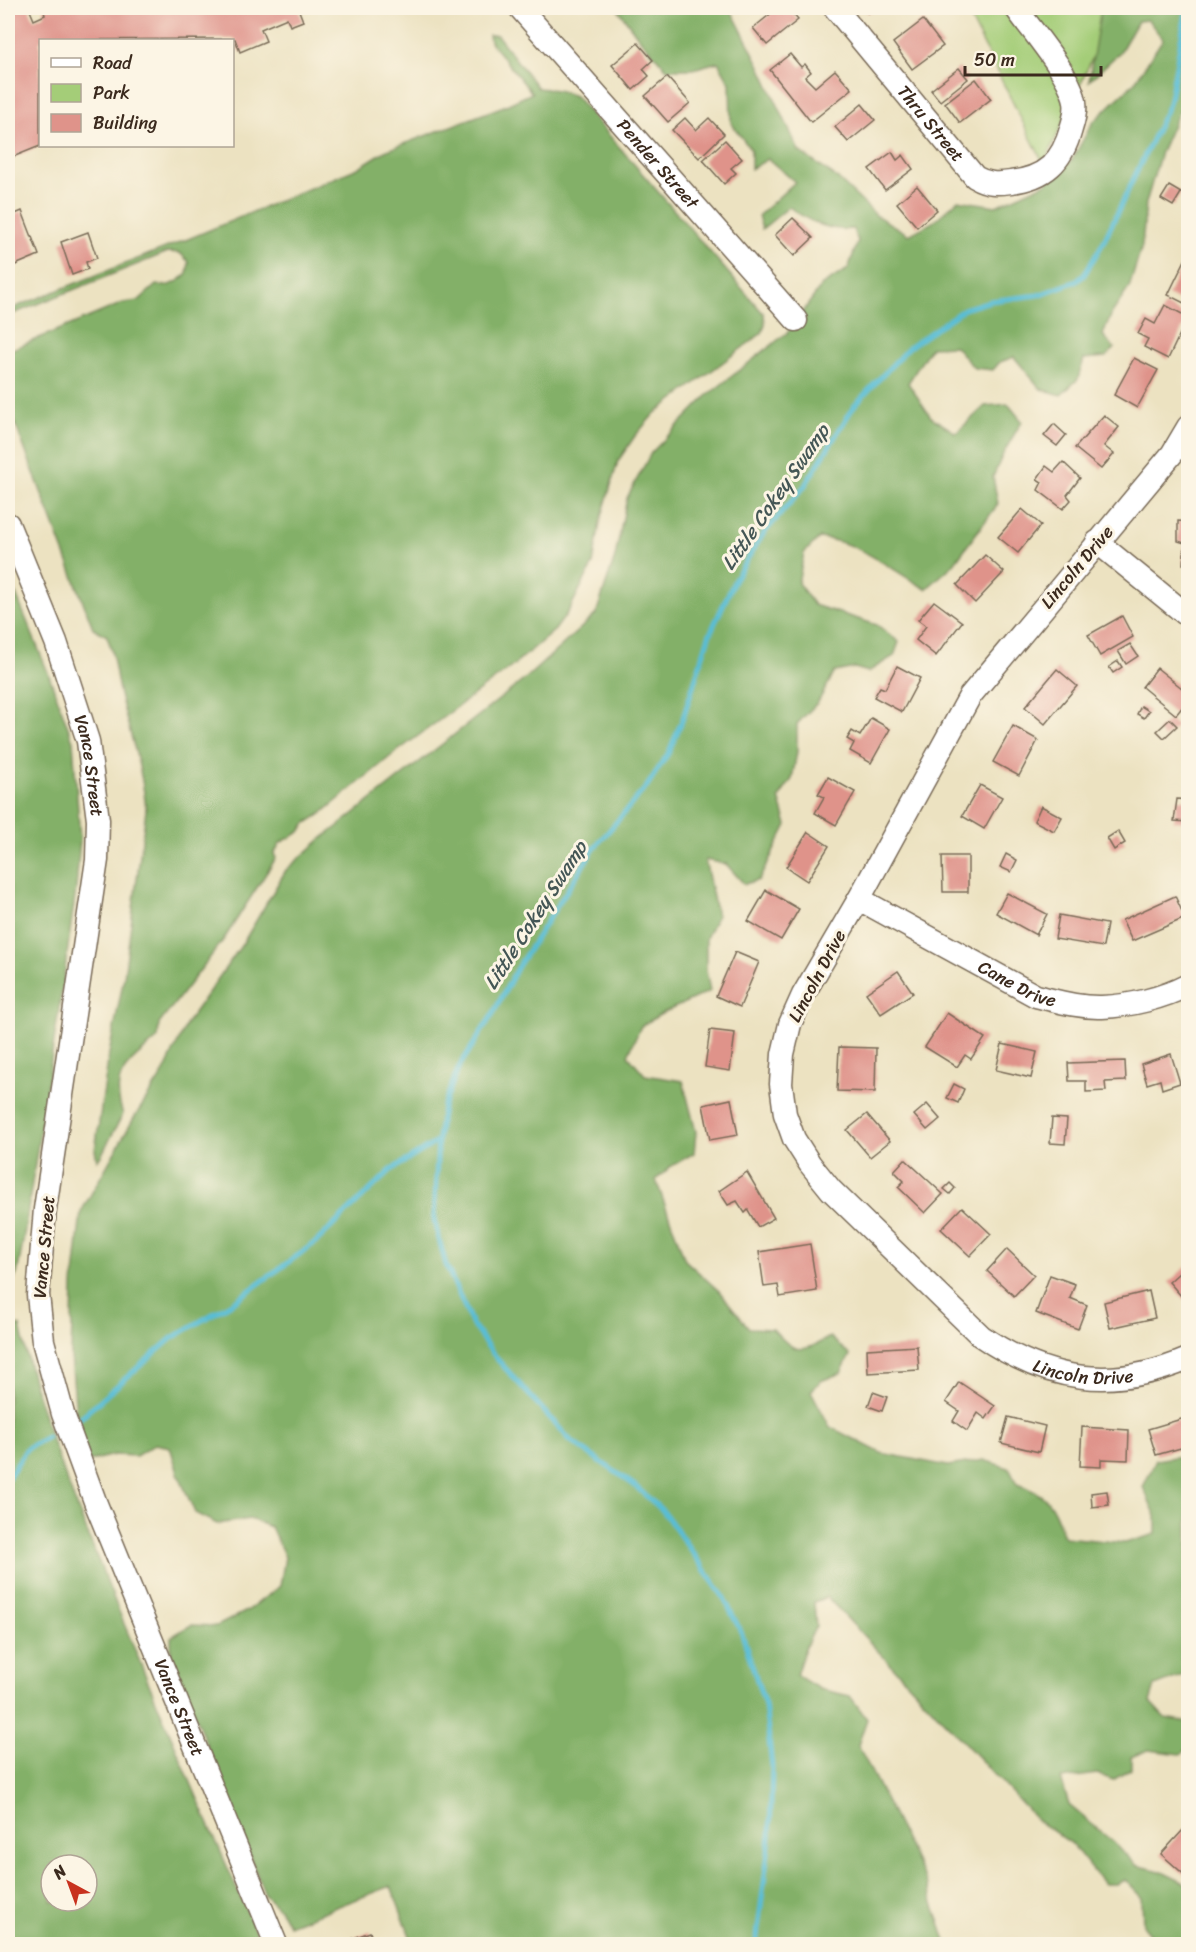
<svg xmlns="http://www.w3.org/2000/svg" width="1196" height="1952" viewBox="0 0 1196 1952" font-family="Sriracha,sans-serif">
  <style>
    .green { fill: #a4cd78; stroke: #707c4b; stroke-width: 1.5 }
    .forest { fill: #83b068; stroke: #5f6d43; stroke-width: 1.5; fill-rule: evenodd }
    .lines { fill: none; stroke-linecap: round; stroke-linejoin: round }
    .stream { stroke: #58bdd6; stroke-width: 5 }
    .building { fill: #df938a }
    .minor-casing { stroke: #796a57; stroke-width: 25 }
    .minor { stroke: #fff; stroke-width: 22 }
    .labels { text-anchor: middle; stroke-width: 6; stroke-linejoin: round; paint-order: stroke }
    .street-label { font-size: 18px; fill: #3b2a1e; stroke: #fcf5e5 }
    .water-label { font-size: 20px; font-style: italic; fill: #445655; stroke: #fcf5e5 }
  </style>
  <rect width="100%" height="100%" fill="#fcf5e5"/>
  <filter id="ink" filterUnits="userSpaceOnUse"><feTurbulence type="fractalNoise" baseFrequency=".0167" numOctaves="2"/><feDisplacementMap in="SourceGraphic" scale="12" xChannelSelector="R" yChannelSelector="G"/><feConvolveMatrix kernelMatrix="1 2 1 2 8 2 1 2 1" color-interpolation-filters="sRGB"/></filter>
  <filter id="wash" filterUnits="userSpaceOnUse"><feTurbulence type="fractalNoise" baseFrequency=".008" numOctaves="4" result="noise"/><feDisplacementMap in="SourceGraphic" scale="24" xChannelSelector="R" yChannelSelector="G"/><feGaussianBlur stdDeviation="1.35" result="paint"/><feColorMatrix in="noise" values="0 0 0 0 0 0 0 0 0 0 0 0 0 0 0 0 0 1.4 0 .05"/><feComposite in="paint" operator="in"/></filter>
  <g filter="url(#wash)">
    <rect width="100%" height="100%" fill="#ece2c1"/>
    <path class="green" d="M965,8h150l-71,156z"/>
    <g class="forest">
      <path d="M617,8h109l7,6 26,50 40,87 38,27 40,38 32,19 24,-13 25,-22 38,6 50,-23 26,-23 21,-38 41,-39 29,-44 -15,-19 -10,1 -18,31 -31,29 12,-73h87v91l-10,14 -17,39 -15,51 -4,43 -13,42 -17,25 -9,22 11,13 -8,9 -22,2 -6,20 -17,16 -20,-6 -27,-32 -14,5 -7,8 -19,-2 -19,-22 -24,1 -23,36 23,34 25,16 29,-27 23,-2 14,17 -19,33 -10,23 5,27 -45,61 -27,24c-34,-19 -68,-48 -107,-51l-15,15 -6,30 16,22 63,20 22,17 -5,14 -26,16 -13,-4 -20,4 -17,30 -21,22v28l-5,27 -13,19 8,27 -28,55 -15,4 -18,-20 -21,-4 12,56 -11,22v32l4,21 -47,22 -22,13 -13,29 17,20 38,6 13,51 -2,21 -24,14 -14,13 29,80 34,31 30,37 24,1c23,26 28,24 57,8l20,18 -9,18 -20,8 -10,10 19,36 51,26 67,13 36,-6 25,8 8,16c34,12 35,20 47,53l61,6 31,-9v-18l-13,-29 13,-27 32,-5v218l-33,13 -5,16 15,16 23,4v27l-7,5 -33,-4 -17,7v12l-18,11 -16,-6 -36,5 8,26 44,37 23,23 24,6 27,13 1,-2v62h-30l-15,-18 -1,-28 -17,-18 -9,4h-12l-33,-41 -32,-21 -212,-225 -13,5 2,24 -11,22 -9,27 23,14 31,7 17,23 -9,26 67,134 22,65h-534l-22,-58 -102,39 -9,-15 -15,-15 -94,-241v-17l20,-12 26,1 30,-15 33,-25 5,-29 -14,-30 -21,-8 -33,5 -22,-11 -16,-37 -9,-29 -15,-3 -19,12 -22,-1 -25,6 -12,-35 -6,-70 2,-71 8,-73 53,-94 30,-46 23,-49 56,-80 43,-73 33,-29 206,-162 71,-65 19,-57 12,-59 24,-45 57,-58 80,-63 34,-47 26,-16 10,-28 -5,-12c-24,3 -45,-8 -64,-22l-27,22 -4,-13 37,-34 -27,-23 -17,10v-19l-20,-27 -1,-40 -12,-21 -25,7h-26l-29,-32z"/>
      <path d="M489,35h8l41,53 20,2 17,6 189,218 1,10 -3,9 -108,81 -19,22 -17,25 -18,62 -7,41 -25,48 -13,18 -41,35 -123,91 -70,58 -16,10 -5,8 -20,11 -6,11 2,4 -52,81 -65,85 -1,14c-27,25 -50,34 -35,76l-22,42 -4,4 -2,-10 14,-96 15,-77 22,-167c-3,-39 -16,-76 -26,-115 -5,-21 -5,-38 -13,-59l-14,-8 -85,-223v-54l115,-48 15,-2 18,-16c13,3 22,-3 31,-11l2,-12 -9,-9 -12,-1 -160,64v-6l180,-71 170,-71 27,-17 119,-45 28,-13 -42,-51z"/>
      <path d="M8,575l39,95 26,71 7,98 -4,50 -13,94 -41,265 -5,26 -9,16z"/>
      <path d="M8,1323l12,3c17,85 49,161 81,241 51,127 105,252 160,377h-253zM51,1865h36v36h-36z"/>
    </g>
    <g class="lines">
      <g class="stream">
        <path d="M80,1418l92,-80 63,-37 81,-59 75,-72 47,-29"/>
        <path d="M8,1478l19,-30 20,-11"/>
        <path d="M8,1531l1,17 -1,12"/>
        <path d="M756,1944l14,-107 2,-71 -7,-61 -23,-71 -19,-38 -60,-85 -29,-26 -63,-44 -74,-82 -24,-33 -27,-61 -12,-45 4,-82 5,-31 16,-40 35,-55 23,-44 78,-121 52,-61 22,-34 14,-34 26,-82 27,-59 28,-44 40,-46 50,-81 54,-58 56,-39 26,-8 48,-6 39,-14 7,-6 19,-32 66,-139 18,-96"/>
      </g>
    </g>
    <g id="blocks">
      <g class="building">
        <path d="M14,8h15l5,12 11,-5 -2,-7h255l5,13 -13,5 -3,-8 -26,11 5,12 -26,11 -5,-13 -195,1v106l-32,13v-149z"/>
        <path d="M778,8h10l10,12 -31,25 -14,-17z"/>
        <path d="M863,8h12l-7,5z"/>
        <path d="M923,20l20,26 -31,23 -19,-26z"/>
        <path d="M638,43l15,17 -10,9 6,7 -16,14 -21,-25z"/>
        <path d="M790,54l11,13 4,-3 6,8 -6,5 10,10 20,-17 17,19 -41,33 -41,-52z"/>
        <path d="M959,68l9,11 -28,22 -9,-11z"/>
        <path d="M667,77l23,26 -22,19 -23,-26z"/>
        <path d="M976,79l15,20 -31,24 -15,-20z"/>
        <path d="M862,104l13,16 -27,22 -13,-15z"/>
        <path d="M685,118l11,12 13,-12 15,16 -25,24 -27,-28z"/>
        <path d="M725,140l17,19 -11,9 5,5 -12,11 -21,-24z"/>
        <path d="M892,152l5,8 6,-5 10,14 -28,21 -16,-21z"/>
        <path d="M917,186l20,24 -20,17 -20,-24z"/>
        <path d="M1169,186l12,7 -8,13 -12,-7z"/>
        <path d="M22,211l17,44 -31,13v-51z"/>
        <path d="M793,218l20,20 -19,18 -19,-21z"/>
        <path d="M88,232l9,26 -11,4 2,7 -16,6 -11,-33z"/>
        <path d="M1188,254v51l-20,-10z"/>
        <path d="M1165,305l23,12 -20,42 -24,-12 4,-8 -10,-5 8,-15 9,5z"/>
        <path d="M1134,358l24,12 -21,38 -23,-13z"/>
        <path d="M1104,415l15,12 -15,19 10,8 -13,15 -26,-21z"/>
        <path d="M1054,424l12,11 -9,11 -13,-10z"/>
        <path d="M1063,462l17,16 -13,17 4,5 -8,9 -25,-19 4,-8 -5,-3 9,-13 8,6z"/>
        <path d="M1022,509l19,16 -23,28 -20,-16z"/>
        <path d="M1178,521l10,1v42h-5l2,-21 -7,-2z"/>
        <path d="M985,555l19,17 -29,31 -18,-18z"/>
        <path d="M934,601l28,21 -26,34 -20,-16 10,-14 -8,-6z"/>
        <path d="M1122,616l11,21 -33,19 -12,-21z"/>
        <path d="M1130,644l8,12 -12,8 -8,-13z"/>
        <path d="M1118,661l4,6 -9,6 -4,-6z"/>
        <path d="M897,666l23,12 -18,34 -28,-15 6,-10 5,2z"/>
        <path d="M1157,668l31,25v7l-12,15 -34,-28z"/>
        <path d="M1057,669l20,17 -32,38 -20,-17z"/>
        <path d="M1141,706l8,5 -5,7 -7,-4z"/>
        <path d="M871,718l19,11 -19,34 -21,-12 4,-8 -7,-4 5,-8 8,5z"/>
        <path d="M1170,719l7,7 -13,12 -7,-7z"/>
        <path d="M1013,726l25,14 -19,36 -26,-14z"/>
        <path d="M828,777l27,15 -19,33 -21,-12 9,-16 -6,-3z"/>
        <path d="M980,785l22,12 -18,32 -22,-13z"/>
        <path d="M1177,799l11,1v22l-14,-1z"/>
        <path d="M1041,806l21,11 -8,14 -20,-10z"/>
        <path d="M1118,831l7,12 -11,7 -7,-12z"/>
        <path d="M808,832l21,14 -22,35 -21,-14z"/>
        <path d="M1006,854l11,6 -6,12 -11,-5z"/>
        <path d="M942,856h26v36h-25z"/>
        <path d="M1188,880v13l-5,-3z"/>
        <path d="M766,890l33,19 -18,31 -33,-19z"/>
        <path d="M1007,893l40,21 -11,21 -40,-22z"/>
        <path d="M1175,896l10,22 -53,23 -10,-21z"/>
        <path d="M1059,915l48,9 -4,23 -48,-8z"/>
        <path d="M735,952l24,10 -19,45 -24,-11z"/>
        <path d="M898,971l15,22 -32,21 -15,-21z"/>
        <path d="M947,1013l38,25 -14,21 -6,-4 -8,12 -32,-20z"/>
        <path d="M710,1030l25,3 -5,38 -25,-4z"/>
        <path d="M1002,1044l35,8 -6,26 -35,-8z"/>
        <path d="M839,1047l37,1 -1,44 -38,-1z"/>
        <path d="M1171,1054l9,29 -18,6 -2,-9 -13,4 -6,-20z"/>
        <path d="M1125,1061l1,20 -21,1 1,9 -20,1v-11h-17l-1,-18z"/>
        <path d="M954,1084l10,5 -6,14 -11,-5z"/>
        <path d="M731,1099l7,36 -28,5 -7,-35z"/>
        <path d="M927,1104l13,15 -13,11 -13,-15z"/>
        <path d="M867,1114l23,27 -20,16 -23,-27z"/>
        <path d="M1052,1118l15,1 -2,25 -15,-1z"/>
        <path d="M905,1159l38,35 -18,19 -27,-26 6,-6 -10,-10z"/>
        <path d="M747,1172l27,46 -16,9 -10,-17 -3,3 -8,-12 -9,4 -9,-14z"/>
        <path d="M950,1183l5,5 -5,6 -6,-5z"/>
        <path d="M962,1207l29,27 -21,22 -29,-27z"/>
        <path d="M810,1244l7,47 -37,6 -2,-12 -14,2 -5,-35z"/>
        <path d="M1007,1249l27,26 -20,21 -27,-25z"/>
        <path d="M1188,1265v39l-19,-22z"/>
        <path d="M1050,1275l25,9 -5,14 17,7 -9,24 -42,-16z"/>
        <path d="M1149,1291l6,27 -45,10 -6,-26z"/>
        <path d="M917,1346l2,24 -51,3 -1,-24z"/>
        <path d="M959,1382l36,24 -9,13 -8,-6 -11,18 -14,-10 6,-10 -13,-9z"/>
        <path d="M873,1392l14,5 -5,14 -14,-5z"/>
        <path d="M1008,1417l37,9 -6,26 -38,-9z"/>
        <path d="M1188,1417v29l-32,9 -8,-26z"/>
        <path d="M1082,1427l47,3 -1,30 -27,-1v8l-21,-1z"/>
        <path d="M1107,1491l2,14 -17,2 -1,-14z"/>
        <path d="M1184,1829l4,3 -1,45 -26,-23z"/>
        <path d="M370,1932l4,12h-36z"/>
      </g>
    </g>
  </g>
  <g filter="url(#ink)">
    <use href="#blocks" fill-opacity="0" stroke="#796a57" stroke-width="1.5"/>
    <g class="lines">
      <defs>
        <g id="minor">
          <path id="s1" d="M520,8l276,312"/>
          <path id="s2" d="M835,8l140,169c12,7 22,7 36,5 34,-4 51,-20 60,-53 3,-9 6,-23 3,-32 -7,-26 -42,-66 -58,-89"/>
          <path id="s3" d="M1188,427l-16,27 -202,242 -111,203 -56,96 -13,29 -7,30 -2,30 4,30 9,25 16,25 21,26 150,146c67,46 132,55 207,23"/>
          <path id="s4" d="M8,524l48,118 32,99 10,79 -1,40 -52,349 -7,86 5,46 20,73 33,90 180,440"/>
          <path d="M1097,542l91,74"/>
          <path id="s5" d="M859,899l177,97c21,5 44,12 66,11 28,-1 61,-9 86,-22"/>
        </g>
      </defs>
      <use href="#minor" class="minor-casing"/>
      <use href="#minor" class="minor"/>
    </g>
  </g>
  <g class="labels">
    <g class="street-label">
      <text dy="6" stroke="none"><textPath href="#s2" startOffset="150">Thru Street</textPath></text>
      <text dy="6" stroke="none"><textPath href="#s1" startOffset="208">Pender Street</textPath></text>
      <text transform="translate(1077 567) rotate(-50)" y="6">Lincoln Drive</text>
      <text dy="6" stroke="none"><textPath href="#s4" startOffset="256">Vance Street</textPath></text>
      <text transform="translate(817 976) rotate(-62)" y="6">Lincoln Drive</text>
      <text dy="6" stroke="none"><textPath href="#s5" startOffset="180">Cane Drive</textPath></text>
      <text transform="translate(44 1247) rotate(-85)" y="6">Vance Street</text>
      <text dy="6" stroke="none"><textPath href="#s3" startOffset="1222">Lincoln Drive</textPath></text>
      <text dy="6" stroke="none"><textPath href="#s4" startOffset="1228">Vance Street</textPath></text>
    </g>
    <g class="water-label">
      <text transform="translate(775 497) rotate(-55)" y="7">Little Cokey Swamp</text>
      <text transform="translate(535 915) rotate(-57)" y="7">Little Cokey Swamp</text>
    </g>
  </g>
  <rect width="1196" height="1952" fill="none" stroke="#fcf5e5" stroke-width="30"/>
  <rect x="39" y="39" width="195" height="108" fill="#fcf5e5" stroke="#afa495" stroke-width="1.5"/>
  <rect x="51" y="58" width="30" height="9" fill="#ffffff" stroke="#afa495" stroke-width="1.5"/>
  <text x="93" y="69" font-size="18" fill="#3b2a1e">Road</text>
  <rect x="51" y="84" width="30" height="18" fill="#a4cd78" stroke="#afa495" stroke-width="1.5"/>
  <text x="93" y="99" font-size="18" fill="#3b2a1e">Park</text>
  <rect x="51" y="114" width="30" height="18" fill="#df938a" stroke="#afa495" stroke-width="1.5"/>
  <text x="93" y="129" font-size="18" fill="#3b2a1e">Building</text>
  <g transform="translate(69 1883) rotate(319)"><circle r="28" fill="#fcf5e5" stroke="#afa495" stroke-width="1.5"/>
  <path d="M0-4.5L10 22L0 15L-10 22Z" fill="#c8321e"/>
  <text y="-9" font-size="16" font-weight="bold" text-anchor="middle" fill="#3b2a1e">N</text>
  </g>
  <path d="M965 66v9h136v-9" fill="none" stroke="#3b2a1e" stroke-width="3"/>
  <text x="974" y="66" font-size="18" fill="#3b2a1e" stroke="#fcf5e5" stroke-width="4.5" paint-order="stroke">50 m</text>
</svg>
